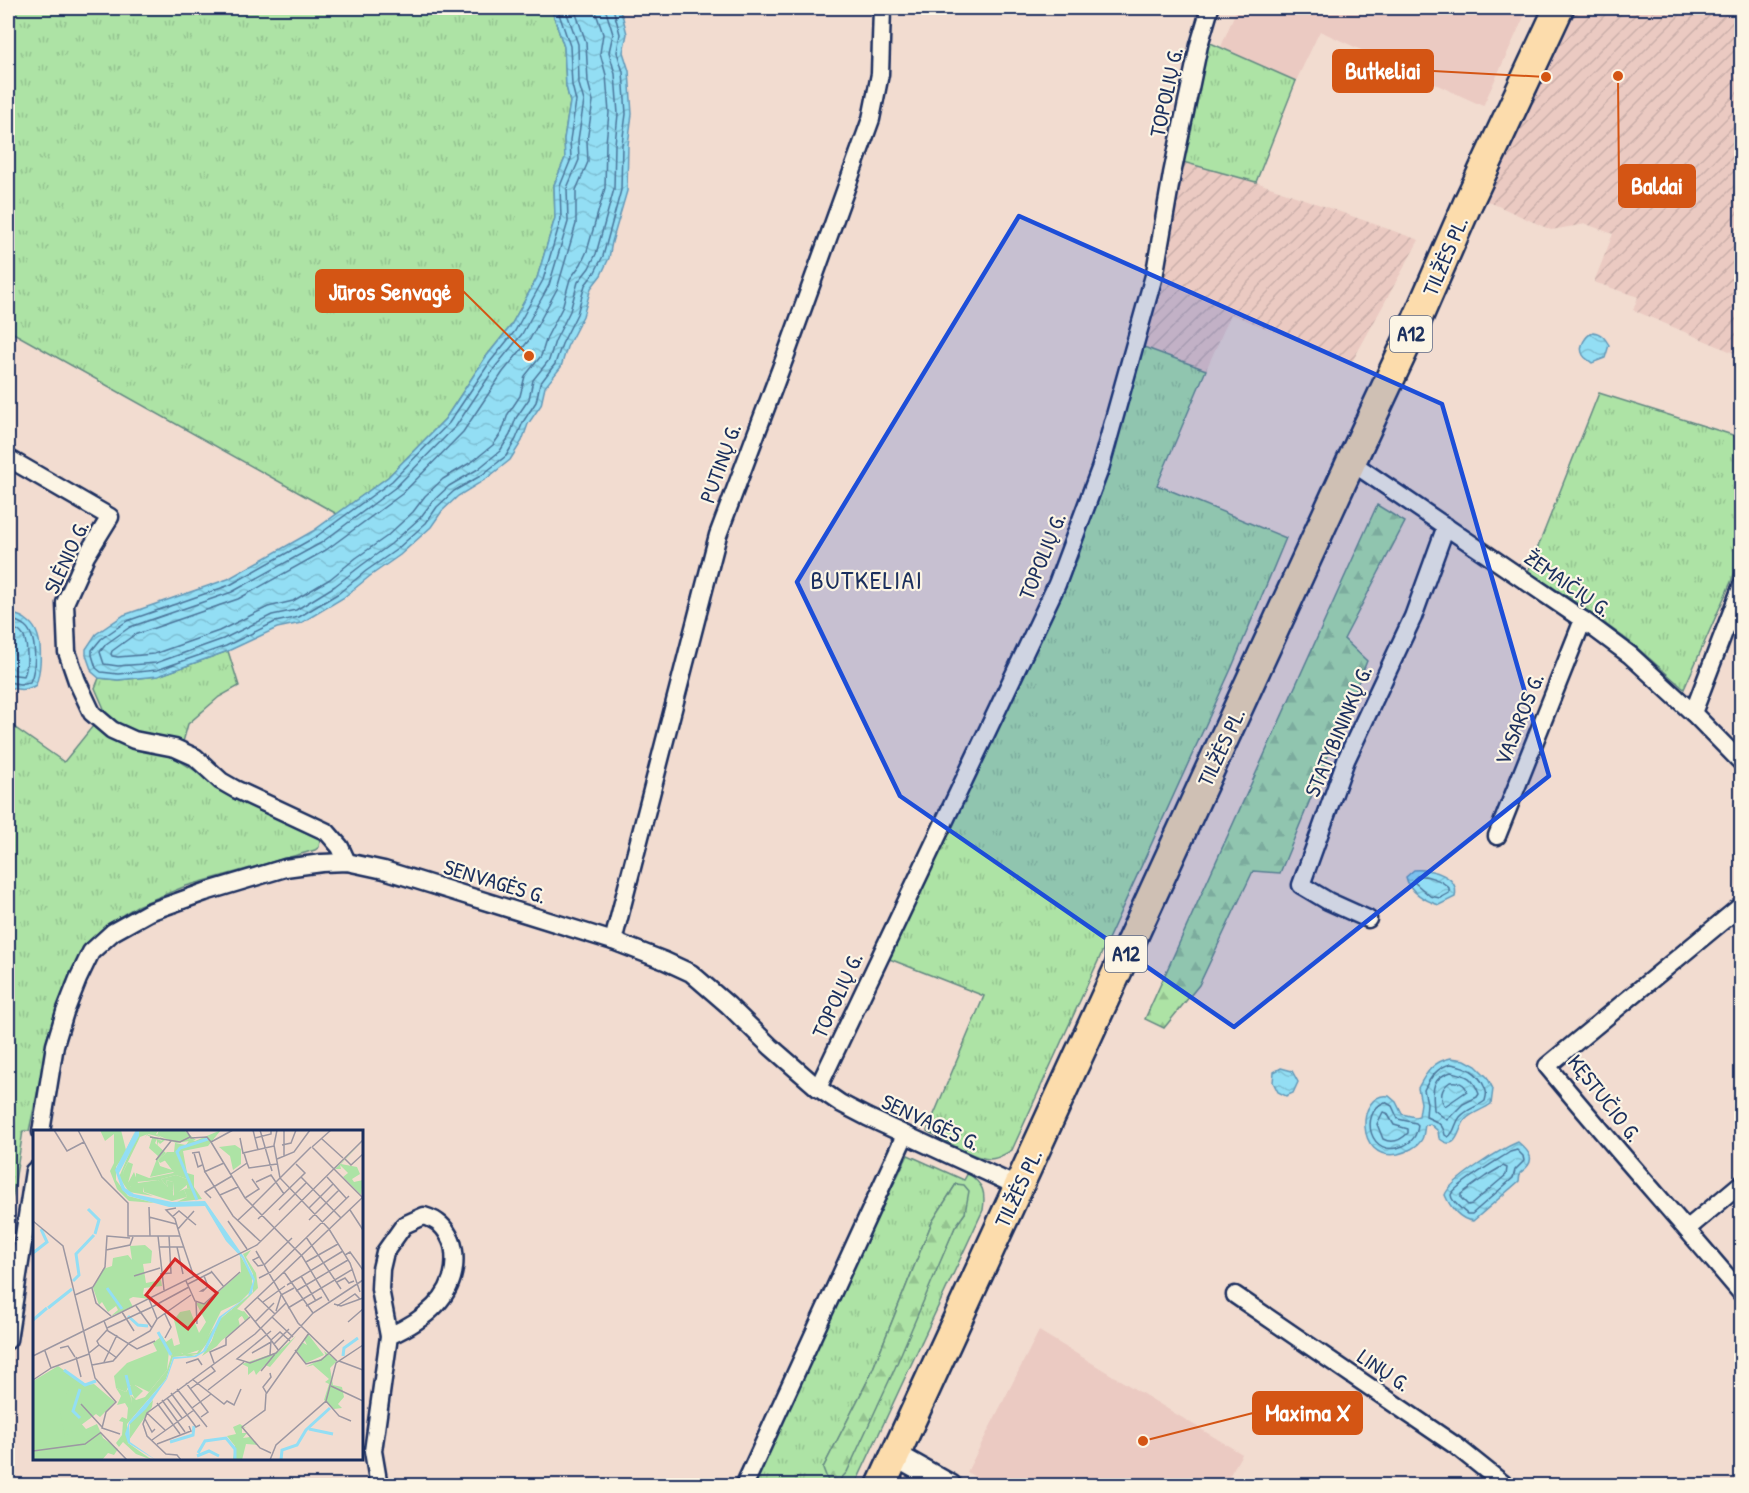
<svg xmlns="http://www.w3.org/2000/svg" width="1749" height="1493" viewBox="0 0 1749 1493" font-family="'Patrick Hand',sans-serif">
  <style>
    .built { fill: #ebcac2 }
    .industrial { fill: url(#industrial-furrows) }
    .grass { fill: url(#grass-tufts); stroke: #648982; stroke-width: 1.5; fill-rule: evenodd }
    .forest { fill: url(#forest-firs); stroke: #648982; stroke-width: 1.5 }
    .water { fill: url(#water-waves); stroke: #6398b8; stroke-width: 1.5 }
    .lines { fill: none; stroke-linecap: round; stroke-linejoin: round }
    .shore { stroke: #4b759a; stroke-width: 1.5 }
    .street-casing { stroke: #1b2f5e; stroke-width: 21 }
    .secondary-casing { stroke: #1b2f5e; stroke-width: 27 }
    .highway-casing { stroke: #1b2f5e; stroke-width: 33 }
    .street { stroke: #fcf5e5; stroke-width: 16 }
    .secondary { stroke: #fcf5e5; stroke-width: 22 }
    .highway { stroke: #fcdcac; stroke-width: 28 }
    .marked { fill: #1d4ed8; fill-opacity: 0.2; stroke: #1d4ed8; stroke-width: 4.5; stroke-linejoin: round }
    .labels { text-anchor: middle; stroke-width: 4.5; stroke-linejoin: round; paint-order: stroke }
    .shield { fill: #fcf5e5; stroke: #5e6a86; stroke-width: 1.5 }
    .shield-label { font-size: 21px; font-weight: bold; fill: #1b2f5e }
    .street-label { font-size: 22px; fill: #1b2f5e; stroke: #fcf5e5 }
    .quarter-label { font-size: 26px; letter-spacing: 1.5px; fill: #1b2f5e; stroke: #fcf5e5 }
    .inset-river { fill: none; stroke: #93def4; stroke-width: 3 }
    .inset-road { fill: none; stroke: #9c97a2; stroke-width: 1.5 }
    .view { fill: #d62828; fill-opacity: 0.15; stroke: #d62828; stroke-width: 3 }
    .inset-edge { fill: none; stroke: #1b2f5e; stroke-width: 3 }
    .leader { fill: none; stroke: #d45514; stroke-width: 2 }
    .callout-dot { fill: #d45514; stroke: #fcf5e5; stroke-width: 2 }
    .callout { fill: #d45514; stroke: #d45514; stroke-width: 2 }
    .callout-label { font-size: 24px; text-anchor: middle; font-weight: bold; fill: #fff }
  </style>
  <defs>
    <pattern id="industrial-furrows" width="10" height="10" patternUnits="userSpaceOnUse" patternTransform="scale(1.5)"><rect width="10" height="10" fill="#ebcac2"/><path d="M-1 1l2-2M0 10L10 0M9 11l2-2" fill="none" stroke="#c9aea9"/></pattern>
    <pattern id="grass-tufts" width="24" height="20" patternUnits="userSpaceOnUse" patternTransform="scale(1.5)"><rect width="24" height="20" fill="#ade3a5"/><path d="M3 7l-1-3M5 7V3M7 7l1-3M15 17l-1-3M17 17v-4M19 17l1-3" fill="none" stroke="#94c390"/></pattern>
    <pattern id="forest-firs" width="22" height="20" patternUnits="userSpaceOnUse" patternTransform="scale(1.5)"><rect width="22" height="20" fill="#ade3a5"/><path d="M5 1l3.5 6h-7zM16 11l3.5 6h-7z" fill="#94c390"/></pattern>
    <pattern id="water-waves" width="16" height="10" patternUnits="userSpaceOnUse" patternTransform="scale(1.5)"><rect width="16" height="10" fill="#93def4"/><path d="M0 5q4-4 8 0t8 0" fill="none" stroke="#7ebfd4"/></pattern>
  </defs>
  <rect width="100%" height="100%" fill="#f2dcd0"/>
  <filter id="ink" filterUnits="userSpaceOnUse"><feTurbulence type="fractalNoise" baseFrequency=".0167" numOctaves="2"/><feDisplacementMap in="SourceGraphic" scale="12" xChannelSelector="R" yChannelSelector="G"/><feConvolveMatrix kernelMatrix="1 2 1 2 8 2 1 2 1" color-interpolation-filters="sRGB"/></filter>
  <g filter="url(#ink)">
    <g class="built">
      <path d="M1237,8h291l-45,98 -163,-75 -24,50 -75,-34z"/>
      <path d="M1039,1331l203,123 -18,31h-236l-21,-13z"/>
    </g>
    <g class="industrial">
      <path d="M1573,8h168v348l-108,-46 5,-13 -44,-15 19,-48 -27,-10 -35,6 -66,-30z"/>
      <path d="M1183,162l73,20 163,58 -67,122 -121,-48 -25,56 -65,-24 26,-100z"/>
    </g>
    <g class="grass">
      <path d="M8,8h543l13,39 2,39 4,16 -6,37 1,19 -11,27 1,33 -18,60 -27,49 -25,31 -40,61 -57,58 -51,37 -329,-184z"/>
      <path d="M1206,41l90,40 -40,101 -73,-20z"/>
      <path d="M1141,346l65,24 -49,115 129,53 -54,129 -220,483c-7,4 -14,9 -22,9 -15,0 -48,-20 -63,-28l57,-135 -97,-38 191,-400 41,-126z"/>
      <path d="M1599,393l140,44 2,-5v127l-57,130 -51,-45 -63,-46 -42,-26z"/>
      <path d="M228,651l11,35 -20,11 -31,27 -10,36 61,38 79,38 2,5 -1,6 -4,3 -129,36 -49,20 -21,13 -21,21 -10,11 -17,27 -6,17 -11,34 -22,102h-6l-15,95v-503l56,39 41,-51 -10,-23 4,-10 19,2 40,-4z"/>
      <path d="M908,1155l56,25 4,-7c15,12 18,18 15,37l-128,275 -103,1 125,-268zM956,1184l9,29 -10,14 -39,89 -93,152 47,-92 62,-154z"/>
    </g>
    <g class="forest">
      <path d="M1377,505l28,17 -61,117 23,22 -87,212 -27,-2 -54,114 -35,43 -19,-9z"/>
      <path d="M956,1184l8,1 5,6 -4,22 -10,14 -60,141 -48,104 -9,10 -10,-1 -5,-13 47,-92 62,-154z"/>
    </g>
    <g class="water">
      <path d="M551,8h67l5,10 4,16 -4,18 6,19 3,43 -4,31 -1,46 -15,51 -3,16 -8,17 -10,13 -8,28 -16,31 -6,20 -16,20 -4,18 -13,19 -6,17 -12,19 -24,19 -28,17 -16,15 -11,16 -31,28 -30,21 -27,22 -42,25 -24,5 -49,23 -70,25 -40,4 -19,-2 -7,-6 -6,-17v-6l10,-15 28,-19 104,-36 85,-48 75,-54 57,-58 40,-61 25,-31 27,-49 18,-60 -1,-33 11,-27 -1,-19 6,-37 -4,-16 -2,-39z"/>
      <path d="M1593,332c8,1 12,6 16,13l-4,13 -13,5c-3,-3 -7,-4 -9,-8 -5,-9 3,-19 10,-23z"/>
      <path d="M8,613c6,1 16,4 21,9 16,13 12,47 7,63 -10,6 -18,5 -28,2z"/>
      <path d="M1414,870c17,-1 46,5 41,27l-16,8c-13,-4 -30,-13 -33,-28z"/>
      <path d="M1451,1058l14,2 11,6 11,11 6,12 -2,15c-8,6 -20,9 -26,16 -7,9 -8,34 -26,18l-1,-7 -8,-7 -5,1c-1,4 -1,10 -3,14 -4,8 -16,13 -24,15 -43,9 -42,-63 -9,-58l7,6 6,12 13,3 4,-1 2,-13 -3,-15c8,-15 15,-27 33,-30z"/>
      <path d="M1281,1068l11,3 6,11 -5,11 -7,3 -8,-4 -5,-10 1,-10z"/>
      <path d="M1518,1142c13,11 19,19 2,31l-1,8 -46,40c-13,-1 -23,-14 -28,-26 5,-15 56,-46 73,-53z"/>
    </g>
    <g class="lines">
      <g class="shore">
        <path d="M557,8l13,38 2,39 4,16 -6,39 1,19 -11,27 1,33 -18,61 -28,51 -25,31 -41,61 -57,58 -75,55 -87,49 -103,36 -26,18 -9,11v5l4,13 5,4 17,2 39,-4 69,-24 49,-24 24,-5 40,-24 27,-22 30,-21 30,-27 11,-16 17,-16 28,-16 24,-19 10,-17 7,-17 13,-20 4,-18 15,-20 7,-20 15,-30 8,-29 10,-13 8,-16 18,-66 1,-46 4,-30 -3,-42 -6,-20 3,-18 -7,-26"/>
        <path d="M565,8l13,36 1,40 5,17 -6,39 1,20 -12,28 1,34 -19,63 -27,49 -26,32 -40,60 -60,61 -75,56 -89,49 -102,35 -24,17 -6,8 4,12 14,2 38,-3 67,-24 49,-24 24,-5 39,-24 27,-21 29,-21 29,-26 12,-16 17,-16 29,-17 22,-18 10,-16 6,-17 13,-19 4,-19 16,-20 6,-19 15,-30 8,-29 11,-14 7,-14 18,-65 1,-45 3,-30 -3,-40 -6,-22 4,-18 -8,-26"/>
        <path d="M574,8l12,34 2,40 5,19 -6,40 1,21 -12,28v34l-19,65 -27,50 -27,33 -40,60 -61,62 -76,56 -88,49 -104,36 -22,16 -1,3 1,2 6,1 36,-3 65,-23 49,-24 25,-6 37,-22 26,-21 30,-21 27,-25 12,-16 18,-17 30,-18 20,-16 9,-13 6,-18 12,-18 5,-20 16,-20 6,-19 15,-29 8,-29 11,-15 6,-13 18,-63 1,-45 3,-30 -3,-38 -6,-22 3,-19 -6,-18 -1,-8"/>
        <path d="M8,619c5,1 13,4 17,7 13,11 11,43 5,56l-10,2 -12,-2"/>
        <path d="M8,626c4,2 10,4 13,7 8,7 7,34 3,43l-16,-2"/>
        <path d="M1417,876c11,-1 25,4 32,12v5l-9,5 -10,-2 -16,-14v-3z"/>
        <path d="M1451,1064c16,3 26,7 33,22 3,6 3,8 1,15 -8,6 -18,8 -25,16 -6,7 -4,15 -12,20l-3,-2c-2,-12 -10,-14 -19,-18l1,-14 -3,-13c6,-12 13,-23 27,-26z"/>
        <path d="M1451,1072c17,3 22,6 28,22l-2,3 -14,7 -16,16 -13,-10c-1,-18 -5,-31 17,-38z"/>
        <path d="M1450,1082c7,-1 15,1 17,9l-22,15c-6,-8 -4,-18 5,-24z"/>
        <path d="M1385,1102l7,4 6,13 18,4 2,2c-1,10 -5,17 -15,21 -33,14 -45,-33 -18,-44z"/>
        <path d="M1383,1112l4,1 7,12 14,4v4c-7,7 -16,11 -25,6l-6,-15z"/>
        <path d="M1517,1150l6,6 1,5 -9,9 -2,8 -41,36h-5c-4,-4 -16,-12 -16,-19 1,-8 50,-37 59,-43z"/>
        <path d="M1503,1166l4,2 -1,7 -34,29 -4,1 -7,-7v-4l25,-18z"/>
      </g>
      <defs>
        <g id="street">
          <path d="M8,458l102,59 -24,39 -21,47 2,49 10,29 15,32 20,17 22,10 41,8 20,9 26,24 14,8 92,43 13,15 7,15"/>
          <path d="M1351,462l232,158 47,35 63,58 49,50"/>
          <path d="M1693,713l49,-128"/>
          <path d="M1497,836l86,-216"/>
          <path d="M1742,905l-195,161c63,77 130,151 195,228"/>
          <path d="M1368,919l-40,-18 -27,-16 45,-125 67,-143 33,-91"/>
          <path d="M613,941l105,-406 69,-183 84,-233 9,-45 2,-66"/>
          <path d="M818,1088l239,-504 43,-115 55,-197 17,-98 27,-129 11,-37"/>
          <path d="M41,1132l14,-87 10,-33 13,-33 13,-27 22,-20 36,-20 56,-20 80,-24 37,-5 25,-1 37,8 52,16 177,55 52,20 26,12 37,32 43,42 47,41 22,15 27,14 152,70"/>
          <path d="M1687,1229l55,-46"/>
          <path d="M1235,1295l221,151 50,40"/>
          <path d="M8,1340l26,-169"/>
          <path d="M379,1486l-6,-35 16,-115 -9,-47 1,-20 4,-17 19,-27 20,-9c14,4 21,11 27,24 4,9 4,18 3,28 -4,34 -36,55 -65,68"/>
          <path d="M744,1486l161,-351"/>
        </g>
        <path id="secondary" d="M895,1455l55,31"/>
        <path id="highway" d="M881,1486l470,-1024 58,-124 58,-133 92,-197"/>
      </defs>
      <use href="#street" class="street-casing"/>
      <use href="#secondary" class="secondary-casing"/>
      <use href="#highway" class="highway-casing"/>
      <use href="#street" class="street"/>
      <use href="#secondary" class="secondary"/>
      <use href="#highway" class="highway"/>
    </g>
  </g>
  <path class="marked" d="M1019,216l423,188 107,372 -315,251 -334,-231 -103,-214z"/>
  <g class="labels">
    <g class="shield">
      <rect x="1390" y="316" width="42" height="36" rx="4.5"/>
      <rect x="1105" y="936" width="42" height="36" rx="4.5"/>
    </g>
    <g class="shield-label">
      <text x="1411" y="341">A12</text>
      <text x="1126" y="961">A12</text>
    </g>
    <g class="street-label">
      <text transform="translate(1166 92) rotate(-78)" y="8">TOPOLIŲ G.</text>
      <text transform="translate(1445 256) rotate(-67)" y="8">TILŽĖS PL.</text>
      <text transform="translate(720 463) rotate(-70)" y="8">PUTINŲ G.</text>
      <text transform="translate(1042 556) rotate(-68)" y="8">TOPOLIŲ G.</text>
      <text transform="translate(66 557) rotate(-65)" y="8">SLĖNIO G.</text>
      <text transform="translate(1568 583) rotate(35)" y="8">ŽEMAIČIŲ G.</text>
      <text transform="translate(1519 719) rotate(-68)" y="8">VASAROS G.</text>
      <text transform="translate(1338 731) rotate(-67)" y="8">STATYBININKŲ G.</text>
      <text transform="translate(1221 747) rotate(-65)" y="8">TILŽĖS PL.</text>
      <text transform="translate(495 881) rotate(17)" y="8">SENVAGĖS G.</text>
      <text transform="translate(837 995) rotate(-65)" y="8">TOPOLIŲ G.</text>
      <text transform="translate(1605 1098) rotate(52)" y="8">KĘSTUČIO G.</text>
      <text transform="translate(931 1122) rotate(25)" y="8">SENVAGĖS G.</text>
      <text transform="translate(1018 1188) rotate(-65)" y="8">TILŽĖS PL.</text>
      <text transform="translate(1384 1370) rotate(34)" y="8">LINŲ G.</text>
    </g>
    <g class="quarter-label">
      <text x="867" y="589">BUTKELIAI</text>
    </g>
  </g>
  <g transform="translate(33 1130)">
    <rect width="330" height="330" fill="#f2dcd0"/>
    <path d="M126,0l26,1 11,9 -20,3 -19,-8zM114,4l17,8 -7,-3 -2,4 11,10 -8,7 2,6 12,4 -9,-12 13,-4 7,16 -33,7 8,-21 -9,-8 3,-10 -5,-3 -2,3zM330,11l-22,23 16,3 3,7 -8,5 2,3 9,-2 -2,15 -18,-18 5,-4 -8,-8 1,4h-6zM95,32l5,2 -5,19 6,-11 4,11 20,-3 15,11v5l2,-3 12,-5v-9l4,9 -7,1 3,8 -15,4 -28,-9 -1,-5h-12l-6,-6 -2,-9zM112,115l7,6 -1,12 -8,1 3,19 15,-3 1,6 -18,2 -1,6 7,5 -17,-2 -4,2 4,8 -22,9 7,-6 -2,-4 -8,6 -6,-10 -3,3 -6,-17 10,-19 9,-3 1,-8 15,-3 4,5 -2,-14zM218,120l-5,7 10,16 2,15 -21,21 7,3 -27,34 -15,10 30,-47 21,-17v-18l-10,-20zM207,125l12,21v14l-12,12 -19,9 -19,38 -15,5 9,2 -8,1 -8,-5 -8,4 -3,-5 -2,19 -18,22 -14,-7h-6l-3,7 -10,-4 -2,-12 13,-13 30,-12 -4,-8 9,-7 4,6 6,-4 2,8 6,-2 -6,-24 6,-8 10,-2 9,23 7,-11 -10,-19h10l35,-31zM263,206l-26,31 -5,-2 -9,10 -2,-5 -6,5v-8l-6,-3 36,-12zM291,221l13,10 -7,7 3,17 9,2 2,10 -6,7 4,4 -8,1 -10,-9 5,-16 -4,-2 4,-3 -16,-14 -7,2 20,-11z" fill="#ade3a5"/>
    <path d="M67,0h21l5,20 9,-19 -8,20 -11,16v13l12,16 27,7 -26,-2 -12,-12 -7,-18 4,-8v-29l-9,7zM106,0h20l-3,4 9,6 -5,4 -2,-2 -1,5v-8l5,2 -2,-4 -12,-3 -8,3 -17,35 8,15h12v5l10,4 -24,-4 -10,-15zM188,0l-13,16 -25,5 4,22 7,2v12l8,12 -25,3 10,-5 -3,-8 6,-1 -3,-9 -11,-4 -15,4 7,9 -2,-8 7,2v9l-5,-2 -10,-9 -22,2v-9l13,5 24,-5 4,-5 5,2 -6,-15 -16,8 -2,-3 9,-8h7l1,-9 11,2 4,-6 5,2zM181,197l-4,12 -11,15 -26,3 -7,22 -39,45 1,19 24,17 -16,-6 -13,-12 -4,5 -3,-4 6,-8 1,-13 -4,-1 3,-4 5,2 1,-11 -3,-5 -8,2 4,-9 -5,-8 10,4 6,-9 11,8 -8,8 -6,-10 3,14 -1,-8 5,5 9,-3 22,-27 4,-13 -4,-11 5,10 8,-7 2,5 15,-1zM25,236l25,18 -6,6 2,31 7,8 11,-5 6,14 15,11 -4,6 -6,-2 -6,7h-69v-79zM207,294l6,4 -4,-1v6h5l-4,5 7,-1 8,8 -12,-1 -4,16h-9l2,-14 -8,-10 9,-2 -3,-7z" fill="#ade3a5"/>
    <path d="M143,45l11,4 1,5 -14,12 -1,-14 -7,-2 2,8 -7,-9z" fill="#ade3a5"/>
    <path d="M275,204l16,21 -18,8 -10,-13 6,-8 5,3 -3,-6z" fill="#ade3a5"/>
    <path d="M198,180l1,7 12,-6 5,6 -4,4 -3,-5 -4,2 2,8 -23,18 -5,-4 7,-20zM43,249l10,6 8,-1 21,18 -15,15 -4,-3 -31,23 -6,-32zM120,270l-1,7 -23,33 1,-17z" fill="#ade3a5"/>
    <path d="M202,15l6,4v15l-8,6 -3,-14 -11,-9z" fill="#ade3a5"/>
    <path d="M103,0h3v6l-20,37 6,15 9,6 38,8 33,-1 39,56 11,22 -3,14 -30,24 -16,34 -10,6 -22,2 -7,20 -21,30 -17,16 1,17 26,18 -28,-17 -3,-9 4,-12 37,-43 7,-22 21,-1 9,-5 16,-34 29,-21 5,-15 -11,-23 -16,-17 -21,-35 -36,1 -40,-11 -7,-6 -7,-20z" fill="#93def4"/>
    <path class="inset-river" d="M164,70l-20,-48 3,-4 28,-9M55,79l11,11 -4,14M0,123l14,-11 -6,-13M40,151l6,-6 -3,-21 18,-19M74,158l15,21M15,178l24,-19M95,186l10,9 10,1M0,190l14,-12M125,202l13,23M310,226l1,-8 14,-10M31,240l21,15 11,-4M93,245l5,20M47,259l-7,22 7,7M276,299l24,5M137,312l23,-7 1,-9M165,323l7,-12 21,-3 9,11v11M164,326l12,-5 10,5M248,330l1,-10 15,-5 9,-15 24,-22"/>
    <path class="inset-road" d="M21,0l13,21 17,-9M45,0l24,47 26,26v33h52l14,41M153,0l5,8 16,-1 4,5 22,-12M220,0l5,20M227,0l12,41M244,0l-3,15 6,33 49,51 21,34 10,29M117,7l30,5 10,-5M207,8l3,15 31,-7M222,8l16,-4v-4M289,9l21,19M178,12l34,56 57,58 27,45M249,15l9,-2 5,-13M279,17l50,50M279,17l19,-17M159,23l7,-1 6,20 28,44 28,26M161,23l4,14 4,-2M251,26v-26M244,29l17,-7 16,-22M312,29l6,6 12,-11M123,30l15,-19M214,33l2,5 28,-4M171,42l20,-9M198,44l16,-11 -3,-10M268,47l40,41M294,47l19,21M223,52l15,-7 13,19M187,65l18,-8M178,68l-6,-6 27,-16M212,68l14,-9 -7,-10M220,75l58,-58M116,77l1,29M143,78l-10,2 9,9 5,17M276,78l24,-24M246,80l27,-27M317,80l13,20M116,87l27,7M139,87l7,-6 17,14M225,89l47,-46 -9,-9M205,90l15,-14M276,90l30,-30M0,91l30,25 32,132 21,24 -10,10 -4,16 18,6M195,91l19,28M145,99l16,-18M125,106l6,54M273,107l35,52M126,117h25M144,117l6,27M73,120l24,-5 3,-8M223,121l42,72 39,38M312,125l5,-3 13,18M226,127l-6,3 5,6 5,-1M273,132l32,-18M231,135l28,-27M178,141l13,16M251,142l29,41M127,144l11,-1 -2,-37M101,146l26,-8M171,146l4,10 -5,5h-2l3,-2M268,146l15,25M226,148l12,-6 78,-76M153,151l9,20 9,3 36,-32M304,152l8,-4 4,5 5,-2M155,154l24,-12M254,155l56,-34M59,158l4,15 15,13M263,161l52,-31M42,165l18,-8 12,-20 2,-31 23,2M224,167l18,17M116,169l8,20M163,172l1,22M230,172l22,-16M301,174l7,2 22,-8M103,176l16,22M273,176l16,-9M304,176l18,-12 5,5M119,177l37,-20M255,178l65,-39M243,181l5,-16 13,-7M89,182l12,19M239,187l21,20M71,191l4,10 29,18 18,-8M222,192l19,-19M315,192l15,-13M74,198l45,-21M228,198l10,12 -1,15M228,199l-16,-20 118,-112M238,201l-34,28 13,4 26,-10 37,-40 50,-33M132,208l6,-11 -6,-13M241,214l15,-15M66,215l-2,-4 10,-11M27,218l8,-2 7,11M262,220l11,14 15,-4 23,-20M12,221l6,17 38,-14M246,221l-8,-11 9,-8 10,9M56,223l10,-8 18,13M219,223l19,-11M0,226l224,-111 106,-105M43,227l5,20M306,231l24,9M71,232l13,-27M153,233l12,-4 4,6M181,233l-4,-11 16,-7v-7l24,-21M59,235l21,-4 16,-18 21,-12 7,-12 34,-24M228,241l14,-17M159,249l32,25 3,-3 7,4 7,-16M0,250l18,-12M153,253l22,29 -7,5M298,256l32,15M144,259l30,38M157,259l25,-18 -4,-5M175,260l36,-28M138,263l25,34 4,-2M234,264l-4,-7 8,-10 -1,-4M134,268l15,20M129,270l23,32M293,271l13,15 12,5M124,273l23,31M48,274l21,23M159,278l19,-14M114,283l18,17M112,289l7,13 3,-3M67,302l27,28M119,310l42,-30M124,314l34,-13 -2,-5M0,321l52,-7 15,-11M238,323l-11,-5 -18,-21 23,-17 1,-16 43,-61M148,330l-4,-5 -11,-1 -19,-18 -4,-12 4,-11 108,-79 31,-31M237,330l6,-15 50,-44 10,-38 27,-18"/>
    <path class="view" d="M142,129l42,34 -29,36 -42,-34z"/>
    <rect width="330" height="330" class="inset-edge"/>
  </g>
  <path class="leader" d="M1546 77L1433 71M1618 76L1619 186M529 356L463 291M1143 1441L1253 1413"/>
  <g class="callout-dot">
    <circle cx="1546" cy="77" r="6"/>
    <circle cx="1618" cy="76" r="6"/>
    <circle cx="529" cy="356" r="6"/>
    <circle cx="1143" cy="1441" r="6"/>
  </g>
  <g class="callout">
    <rect x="1333" y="50" width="100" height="42" rx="6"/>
    <rect x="1619" y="165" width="76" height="42" rx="6"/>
    <rect x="316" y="270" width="147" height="42" rx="6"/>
    <rect x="1253" y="1392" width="109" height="42" rx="6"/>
  </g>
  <g class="callout-label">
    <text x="1383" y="79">Butkeliai</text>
    <text x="1657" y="194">Baldai</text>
    <text x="390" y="300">Jūros Senvagė</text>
    <text x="1308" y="1421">Maxima X</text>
  </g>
  <rect width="1749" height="1493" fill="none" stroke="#fcf5e5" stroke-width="30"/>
  <rect x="15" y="15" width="1719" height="1463" fill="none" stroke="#1b2f5e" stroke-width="2" filter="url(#ink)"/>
</svg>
